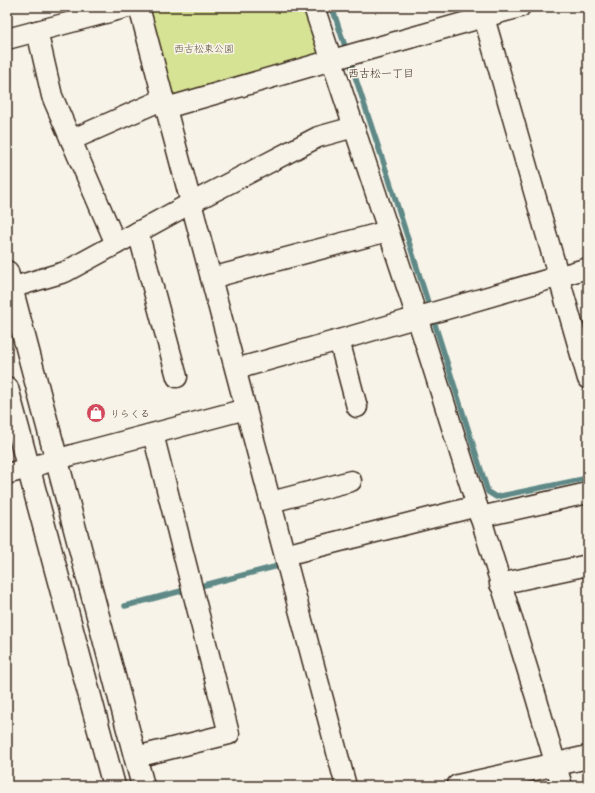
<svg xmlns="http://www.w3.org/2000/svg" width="595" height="793" viewBox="0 0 595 793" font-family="'Shantell Sans','Klee One',sans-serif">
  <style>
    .green { fill: #d6e294; stroke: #888659 }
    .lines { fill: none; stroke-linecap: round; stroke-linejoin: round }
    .stream { stroke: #5e8987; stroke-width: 5.5 }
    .street-casing { stroke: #3b2a1e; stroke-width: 23 }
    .secondary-casing { stroke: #3b2a1e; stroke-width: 25 }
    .street { stroke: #f7f3e8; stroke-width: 20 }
    .secondary { stroke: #f7f3e8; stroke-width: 22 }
    .labels { text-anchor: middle; stroke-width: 3.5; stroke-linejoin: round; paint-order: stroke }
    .park-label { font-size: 10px; fill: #5a4f36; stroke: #f7f3e8 }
    .poi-label { font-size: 10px; fill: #3b2a1e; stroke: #f7f3e8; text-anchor: start }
    .neighbourhood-label { font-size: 11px; fill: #3b2a1e; stroke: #f7f3e8 }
  </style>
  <rect width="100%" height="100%" fill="#f7f3e8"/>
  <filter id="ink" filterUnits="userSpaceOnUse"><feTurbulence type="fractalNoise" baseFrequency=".025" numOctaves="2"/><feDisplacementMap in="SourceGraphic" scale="8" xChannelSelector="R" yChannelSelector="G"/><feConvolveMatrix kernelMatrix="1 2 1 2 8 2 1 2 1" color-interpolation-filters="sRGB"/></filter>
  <g filter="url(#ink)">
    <path class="green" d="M149,7h157l14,42 -5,12 -135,36 -8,-5z"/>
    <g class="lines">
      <g class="stream">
        <path d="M332,7l56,169 100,316 8,5 92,-19"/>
        <path d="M197,587l81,-21"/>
        <path d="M125,606l60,-16"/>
      </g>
      <defs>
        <g id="street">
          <path d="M139,7l207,779"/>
          <path d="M314,7l103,310 60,189 59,191 26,89"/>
          <path d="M481,7l107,372"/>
          <path d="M37,31l15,65 64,148"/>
          <path d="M7,39l121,-32"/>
          <path d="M166,108l187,-54 167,-47"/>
          <path d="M71,140l93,-41"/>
          <path d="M138,232l39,145"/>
          <path d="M211,278l177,-47"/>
          <path d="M7,289l58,-17 126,-69 127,-66 36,-10"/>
          <path d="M339,340l18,67"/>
          <path d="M236,369l103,-29 249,-72"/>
          <path d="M7,474l69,-20 170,-45"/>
          <path d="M271,502l80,-21"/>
          <path d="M480,517l108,-24"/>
          <path d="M285,555l192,-49"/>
          <path d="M500,584l88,-19"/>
          <path d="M136,757l93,-23 -76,-300"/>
        </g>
        <g id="secondary">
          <path d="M7,272l136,514"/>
          <path d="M7,388l107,398"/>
          <path d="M458,786l130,-29"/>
        </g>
      </defs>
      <use href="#street" class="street-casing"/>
      <use href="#secondary" class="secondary-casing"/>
      <use href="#street" class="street"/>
      <use href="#secondary" class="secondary"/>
    </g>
  </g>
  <defs>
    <symbol id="shop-disc" viewBox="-11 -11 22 22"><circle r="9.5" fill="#d1495b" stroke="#f7f3e8"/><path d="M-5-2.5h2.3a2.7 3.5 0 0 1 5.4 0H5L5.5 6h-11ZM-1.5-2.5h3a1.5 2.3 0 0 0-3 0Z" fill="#fff"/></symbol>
  </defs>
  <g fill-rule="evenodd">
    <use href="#shop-disc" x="85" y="402" width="22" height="22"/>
  </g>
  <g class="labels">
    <g class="park-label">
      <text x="204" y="52">西古松東公園</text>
    </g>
    <g class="poi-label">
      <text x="110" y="417">りらくる</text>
    </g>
    <g class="neighbourhood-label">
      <text x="381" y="77">西古松一丁目</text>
    </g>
  </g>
  <rect width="595" height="793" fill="none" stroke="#f7f3e8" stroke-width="24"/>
  <rect x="12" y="12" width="571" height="769" fill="none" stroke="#3b2a1e" stroke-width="1.5" filter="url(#ink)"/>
</svg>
